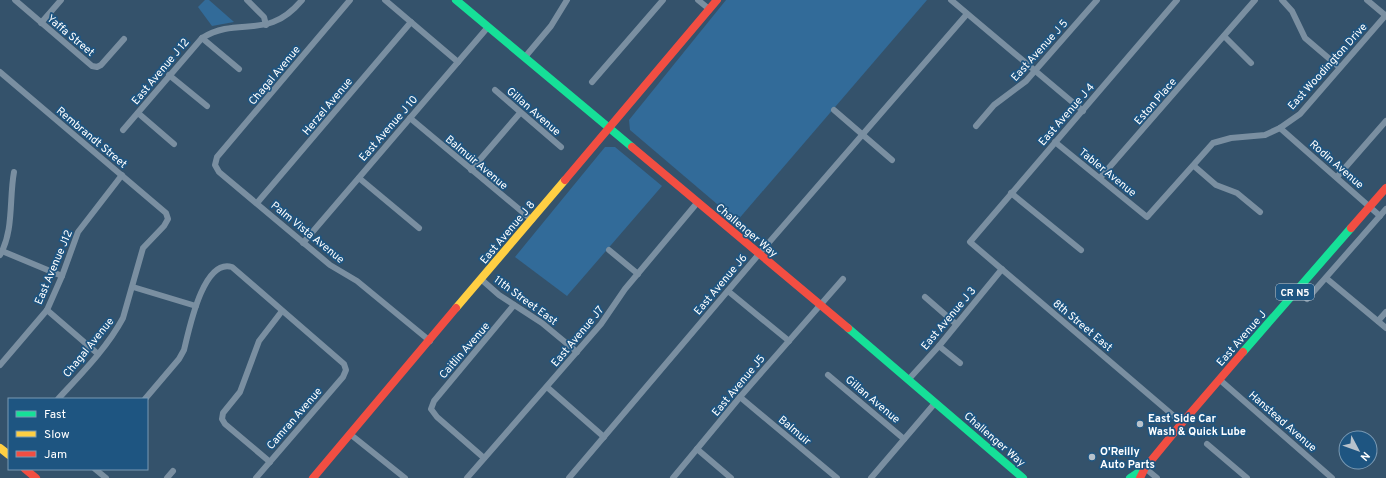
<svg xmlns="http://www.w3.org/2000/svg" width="1386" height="478" viewBox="0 0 1386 478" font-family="Overpass,sans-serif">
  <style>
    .green { fill: #326b99 }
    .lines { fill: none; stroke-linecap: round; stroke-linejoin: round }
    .street { stroke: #7a8fa1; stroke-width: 6 }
    .fast { stroke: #16e098; stroke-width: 8 }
    .slow { stroke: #ffcf43; stroke-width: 8 }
    .jam { stroke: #f24e42; stroke-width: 8 }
    .poi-dot { fill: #b8c2cb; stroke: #1e5581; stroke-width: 1.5 }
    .labels { text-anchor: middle; stroke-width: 3.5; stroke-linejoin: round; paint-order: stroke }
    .shield { fill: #1e5581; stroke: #bcccd9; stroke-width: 1 }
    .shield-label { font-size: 10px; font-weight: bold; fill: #fff }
    .street-label { font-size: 11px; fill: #fff; stroke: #1e5581 }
    .poi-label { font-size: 11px; font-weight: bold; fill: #fff; stroke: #1e5581; text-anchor: start }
  </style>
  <rect width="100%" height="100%" fill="#34526b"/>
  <g class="green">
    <path d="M205,0h4l25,22 -22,4 -14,-19z"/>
    <path d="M726,0h201l-190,221 -107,-91 -1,-10z"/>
    <path d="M605,147h10l47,39 -95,110 -52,-39z"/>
  </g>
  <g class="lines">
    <g class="street">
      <path d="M15,0l77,66 5,1 4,-2 23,-26"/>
      <path d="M247,0l17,17 2,8"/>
      <path d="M350,0l-133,157 -2,8 4,7 111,93 27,16 73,60"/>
      <path d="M385,0l73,62"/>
      <path d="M698,0l11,9"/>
      <path d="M951,0l132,111"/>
      <path d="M1177,0l-207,242 212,181"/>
      <path d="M1282,0l10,11 13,27 34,29"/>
      <path d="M1367,0l19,16"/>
      <path d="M41,23l20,-23"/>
      <path d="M1224,36l27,27"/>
      <path d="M202,38l37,31"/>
      <path d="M525,57l26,-31 16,-26"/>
      <path d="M0,72l166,141 2,6 -4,7 -21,22 -20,70c-16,30 -42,56 -65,81"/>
      <path d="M169,75l38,31"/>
      <path d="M592,82l71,-82"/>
      <path d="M495,90l66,57"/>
      <path d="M834,110l58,50"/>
      <path d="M138,113l36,31"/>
      <path d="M410,118l122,102"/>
      <path d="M976,126l18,-21 32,-24 71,-81"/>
      <path d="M1280,128l100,88"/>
      <path d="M123,130l79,-92c38,-23 65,4 100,-38"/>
      <path d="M1055,142l92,75 66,-74 18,-5 34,-3 15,-7 20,-14 86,-99"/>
      <path d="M1194,166l22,19 21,8 23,19"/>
      <path d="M471,170l49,-57"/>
      <path d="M1337,177l49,-56"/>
      <path d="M359,178l60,50"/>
      <path d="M1100,178l155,-178"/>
      <path d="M1011,193l70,57"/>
      <path d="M257,203l154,-181"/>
      <path d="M303,243l185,-216"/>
      <path d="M609,250l29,24"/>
      <path d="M2,251l60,25"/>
      <path d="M0,255c14,-24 9,-56 14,-83"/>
      <path d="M1326,278l60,50"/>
      <path d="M482,280l17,15 43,28 35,29"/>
      <path d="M133,287l63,19"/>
      <path d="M728,291l61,50"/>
      <path d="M925,297l31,27"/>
      <path d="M1307,299l79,-90"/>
      <path d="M47,310l51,44"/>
      <path d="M1378,321l8,-9"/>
      <path d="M939,346l21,17"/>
      <path d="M0,365l47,-55 15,-34 16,-44 44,-57"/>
      <path d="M828,375l76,64"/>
      <path d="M909,379l30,-33 63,-77"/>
      <path d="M1220,380l112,98"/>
      <path d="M547,387l57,50"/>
      <path d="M740,397l97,81"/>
      <path d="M145,399l34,-40 5,-9c5,-20 19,-92 48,-83l112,97 2,6 -3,7 -87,101"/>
      <path d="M350,434l55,44"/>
      <path d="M1207,444l40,34"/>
      <path d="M697,449l34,29"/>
      <path d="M484,458l-47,-41 -6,-8 3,-8 80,-96"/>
      <path d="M270,462l-45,-38 -3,-5 1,-6 17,-21 19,-51 23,-30"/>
      <path d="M1145,468l12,10"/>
      <path d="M95,469l11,9"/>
      <path d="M167,478l6,-7"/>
      <path d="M467,478l134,-154 24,-35 72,-86"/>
      <path d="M569,478l190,-224 208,-240"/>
      <path d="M673,478l67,-81 103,-118"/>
      <path d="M871,478l64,-75"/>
    </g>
    <g class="fast">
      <path d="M456,0l176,147"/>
      <path d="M848,328l175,150"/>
      <path d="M1243,352l108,-124"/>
      <path d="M1130,478l15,-10"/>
    </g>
    <g class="slow">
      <path d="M456,308l109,-128"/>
      <path d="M0,448l9,7"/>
    </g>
    <g class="jam">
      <path d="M632,147l216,181"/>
      <path d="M565,180l152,-180"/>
      <path d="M1351,228l35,-40"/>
      <path d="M25,469l11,9"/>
      <path d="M313,478l143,-170"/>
      <path d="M1140,478l5,-10 37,-45 61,-71"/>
    </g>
  </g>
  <g class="poi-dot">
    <circle cx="1140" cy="424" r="4"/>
    <circle cx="1092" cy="457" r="4"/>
  </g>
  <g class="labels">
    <rect class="shield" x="1276" y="284" width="38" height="16" rx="3"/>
    <g class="shield-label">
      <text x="1295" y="296">CR N5</text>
    </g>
    <g class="street-label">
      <text transform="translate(71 35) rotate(40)" y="4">Yaffa Street</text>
      <text transform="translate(1039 50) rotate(-48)" y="4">East Avenue J 5</text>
      <text transform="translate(1327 66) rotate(-48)" y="4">East Woodington Drive</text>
      <text transform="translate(160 71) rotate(-50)" y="4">East Avenue J 12</text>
      <text transform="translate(274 75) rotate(-50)" y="4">Chagal Avenue</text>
      <text transform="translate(1155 101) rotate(-49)" y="4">Eston Place</text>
      <text transform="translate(327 106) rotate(-50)" y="4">Herzel Avenue</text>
      <text transform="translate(534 111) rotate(41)" y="4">Gillan Avenue</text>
      <text transform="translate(1066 114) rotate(-49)" y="4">East Avenue J 4</text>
      <text transform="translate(388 128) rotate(-49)" y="4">East Avenue J 10</text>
      <text transform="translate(92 137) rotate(40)" y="4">Rembrandt Street</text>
      <text transform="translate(477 162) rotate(40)" y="4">Balmuir Avenue</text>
      <text transform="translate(1337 164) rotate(41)" y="4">Rodin Avenue</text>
      <text transform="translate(1108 172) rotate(39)" y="4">Tabler Avenue</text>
      <text transform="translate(747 230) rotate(40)" y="4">Challenger Way</text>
      <text transform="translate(308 232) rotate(39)" y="4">Palm Vista Avenue</text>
      <text transform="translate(507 232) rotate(-50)" y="4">East Avenue J 8</text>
      <text transform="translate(53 267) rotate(-67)" y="4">East Avenue J12</text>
      <text transform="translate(720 284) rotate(-50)" y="4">East Avenue J6</text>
      <text transform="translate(526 300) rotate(36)" y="4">11th Street East</text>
      <text transform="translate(948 318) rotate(-50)" y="4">East Avenue J 3</text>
      <text transform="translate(1083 325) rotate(40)" y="4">8th Street East</text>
      <text transform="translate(577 336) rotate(-50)" y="4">East Avenue J7</text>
      <text transform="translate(1241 338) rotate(-49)" y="4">East Avenue J</text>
      <text transform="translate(88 347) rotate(-51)" y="4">Chagal Avenue</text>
      <text transform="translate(464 350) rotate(-49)" y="4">Caitlin Avenue</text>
      <text transform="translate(738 385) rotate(-50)" y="4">East Avenue J5</text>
      <text transform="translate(873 399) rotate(40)" y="4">Gillan Avenue</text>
      <text transform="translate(294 418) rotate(-49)" y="4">Camran Avenue</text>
      <text transform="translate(1283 421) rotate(41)" y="4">Hanstead Avenue</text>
      <text transform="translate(795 430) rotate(40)" y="4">Balmuir</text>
      <text transform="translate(995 439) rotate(41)" y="4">Challenger Way</text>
    </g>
    <g class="poi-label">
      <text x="1148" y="422">East Side Car<tspan x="1148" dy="13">Wash &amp; Quick Lube</tspan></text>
      <text x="1100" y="455">O'Reilly<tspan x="1100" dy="13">Auto Parts</tspan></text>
    </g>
  </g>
  <rect x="8" y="398" width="140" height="72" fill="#1e5581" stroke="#7899b3"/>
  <rect x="16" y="411" width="20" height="6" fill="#16e098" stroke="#7899b3"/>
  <text x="44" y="418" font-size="12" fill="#ffffff">Fast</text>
  <rect x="16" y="431" width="20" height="6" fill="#ffcf43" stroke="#7899b3"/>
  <text x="44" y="438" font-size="12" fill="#ffffff">Slow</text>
  <rect x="16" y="451" width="20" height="6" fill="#f24e42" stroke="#7899b3"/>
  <text x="44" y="458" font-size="12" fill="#ffffff">Jam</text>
  <g transform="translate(1358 450) rotate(131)"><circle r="19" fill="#1e5581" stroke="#7899b3"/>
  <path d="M0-3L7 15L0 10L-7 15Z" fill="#b8c2cb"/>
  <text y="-6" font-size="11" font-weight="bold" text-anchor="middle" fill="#ffffff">N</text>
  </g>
</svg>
